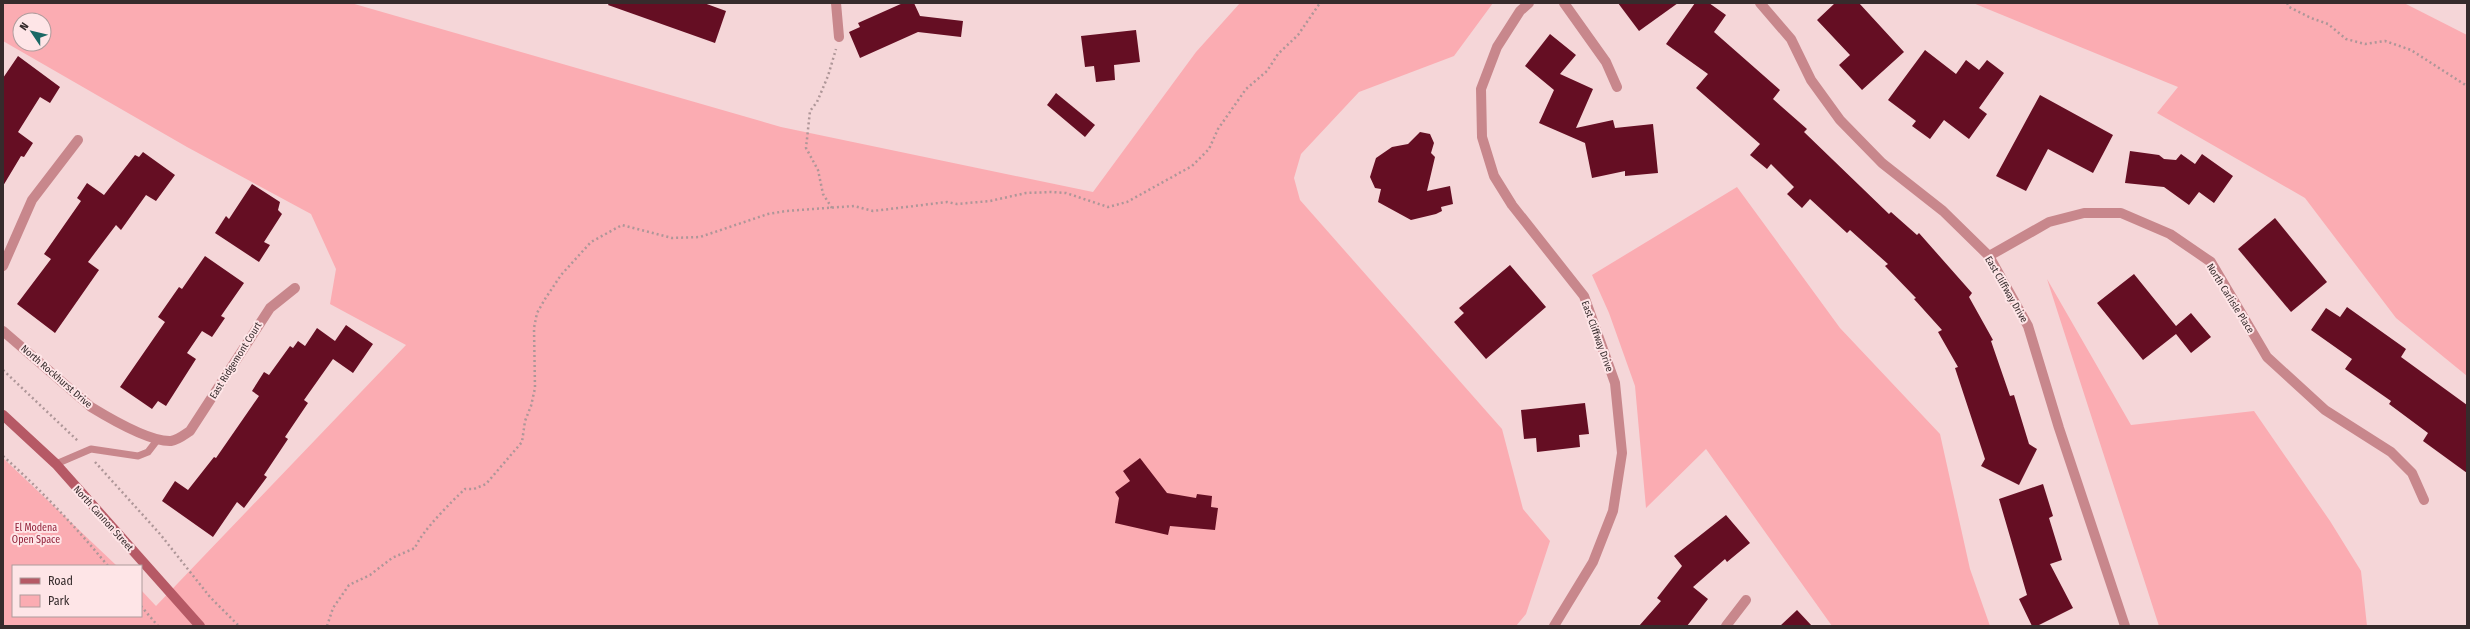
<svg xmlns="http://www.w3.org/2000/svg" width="2470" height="629" viewBox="0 0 2470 629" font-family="'Fira Sans Condensed',sans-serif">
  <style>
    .green { fill: #fbacb2; fill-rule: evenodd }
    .building { fill: #650e23 }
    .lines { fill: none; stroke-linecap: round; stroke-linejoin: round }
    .path { stroke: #ae9698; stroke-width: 2.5; stroke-dasharray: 2 3; stroke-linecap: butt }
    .lane { stroke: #c8878c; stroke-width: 7 }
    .street { stroke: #c8878c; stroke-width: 10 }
    .secondary { stroke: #b65965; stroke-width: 10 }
    .labels { text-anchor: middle; stroke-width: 4; stroke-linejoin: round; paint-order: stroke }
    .street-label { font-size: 10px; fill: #362b2c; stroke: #fee5e7 }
    .park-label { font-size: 10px; fill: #922139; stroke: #fee5e7 }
  </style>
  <rect width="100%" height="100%" fill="#f5d6d8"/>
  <g class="green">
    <path d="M3,3h348l430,124 312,65 103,-140 44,-49h253l-39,53 -95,36 -58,62 -7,24 6,22 202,229 21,80 27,32 -24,73 -10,12h-1513v-168l114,108h-104v50h128v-26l15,16 250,-261 -76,-41 6,-35 -25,-55 -124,-67 -184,-106zM20,20h24v24h-24z"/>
    <path d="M1973,3h431l63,32v341l-71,-58 -91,-120 -148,-85 21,-26z"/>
    <path d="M1737,187l103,141 100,106 30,135 20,57h-158l-126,-177 -60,59 -11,-122 -26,-73 -17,-38z"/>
    <path d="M2047,279l84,146 123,-14 76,110 31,50 6,55h-208z"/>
  </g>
  <g class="building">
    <path d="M609,3h95l22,8 -11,32 -107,-38z"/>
    <path d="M903,3h11l6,13 43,5 -2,16 -43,-5 -58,26 -11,-26 11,-5 -2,-4z"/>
    <path d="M1618,3h60l-39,28z"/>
    <path d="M1695,3h14l17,12 -12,17 66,58 -7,9 34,30 -3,3 85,82 2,-2 26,23 2,-2 53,60 -3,4 24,43 -2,1 19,55 4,-1 15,49 8,5 -18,36 -38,-19 4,-7 -30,-91 3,-1 -20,-35 4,-2 -28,-31 2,-1 -31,-32 3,-2 -38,-34 -3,3 -37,-34 -8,9 -15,-14 7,-7 -23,-23 -4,5 -17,-14 10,-11 -64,-56 12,-14 -42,-30z"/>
    <path d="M1835,3h24l45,49 -42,38 -23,-25 11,-10 -33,-35z"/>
    <path d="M1136,30l4,32 -26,3 1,15 -19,2 -2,-16 -9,1 -4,-31z"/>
    <path d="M1550,34l26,21 -16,19 33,15 -17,39 37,-8 2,8 38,-4 5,49 -33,3v-5l-33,7 -7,-35 -46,-20 15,-33 -29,-24z"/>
    <path d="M1925,50l31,24 10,-14 13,10 8,-10 17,13 -25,35 8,6 -18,25 -25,-19 -14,19 -18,-13 4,-5 -28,-21z"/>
    <path d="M18,56l42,31 -10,16 -10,-6 -22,35 15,11 -9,14 -3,-1 -18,30v-108z"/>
    <path d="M1056,93l39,32 -10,12 -38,-32z"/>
    <path d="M2040,95l73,40 -20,38 -45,-24 -22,42 -30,-15z"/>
    <path d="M1420,132l10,2 4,9 -3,10 4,4 -8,34 23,-5 3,18 -12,3 1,4 -6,3 -25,6 -33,-18 3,-13 -6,-1 -5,-11 6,-19 16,-11 16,-3z"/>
    <path d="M2130,151l29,4 5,4 12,1 5,-6 14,10 7,-10 31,22 -19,27 -15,-11 -10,13 -25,-18 -39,-4z"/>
    <path d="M143,152l32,23 -19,26 -10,-6 -25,35 -5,-5 -28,37 11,8 -44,63 -38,-29 34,-45 -7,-5 37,-53 -4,-3 10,-15 17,12 31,-40 4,2z"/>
    <path d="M252,184l28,18 -2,8 4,4 -18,28 6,3 -11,17 -44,-29 11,-17 3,3z"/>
    <path d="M2275,218l52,64 -36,30 -53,-63z"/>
    <path d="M205,256l39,27 -23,33 4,2 -13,19 -10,-6 -15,22 9,6 -30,47 -8,-5 -6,8 -32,-22 45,-65 -7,-5 21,-30 3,2z"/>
    <path d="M1510,265l36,42 -60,52 -32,-37 10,-9 -5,-5z"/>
    <path d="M2134,274l42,52 15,-13 20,24 -20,16 -15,-19 -33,26 -46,-57z"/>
    <path d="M2347,307l59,42 -5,8 66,48v68l-44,-32 5,-8 -39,-29 2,-3 -46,-32 7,-10 -41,-29 15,-22 14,9z"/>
    <path d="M346,325l27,19 -20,29 -20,-14 -29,41 4,3 -23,34 3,2 -24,36 3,2 -23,31 -7,-6 -24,35 -51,-36 13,-20 13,9 26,-33 2,1 43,-62 -7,-5 12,-19 5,3 21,-29 3,2 5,-7 7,5 12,-18 18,13z"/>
    <path d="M1585,403l4,31 -10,1 1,12 -43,5 -1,-14 -12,1 -3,-29z"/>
    <path d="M1140,458l27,35 29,5 1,-4 15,2 -1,11 7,1 -3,22 -45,-4 -2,9 -53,-12 4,-25 -4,-6 15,-11 -7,-10z"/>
    <path d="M2043,484l10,32 -4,2 13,42 -12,4 23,44 -36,18h-5l-13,-27 8,-4 -28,-96z"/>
    <path d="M1726,515l24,28 -23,19 -2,-3 -32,28 15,12 -21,27h-48l22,-25 -4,-3 25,-32 -8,-10z"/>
    <path d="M1797,610l15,16h-32z"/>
  </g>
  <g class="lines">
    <g class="path">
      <path d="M2287,3l2,4 22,11 17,6 18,15 19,5 20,-3 26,9 56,36"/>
      <path d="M832,208l-9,-14 -5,-24 -12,-22 4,-37 7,-9 11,-26 8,-27"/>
      <path d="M3,370l75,71"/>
      <path d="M3,456c38,34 72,70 105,110"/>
      <path d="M95,462l65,72 50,63 29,29"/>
      <path d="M141,606l17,20"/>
      <path d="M327,626l6,-18 16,-23 21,-10 22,-17 23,-10c6,-16 37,-47 50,-59h9l12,-5 36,-42 3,-21 6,-15 4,-18 -1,-60 3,-15 8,-14 16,-24 30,-33 31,-17 50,13 28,-1 68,-23 18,-3 68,-5 19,5 74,-9 10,2 33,-3 36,-8 25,-1 15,1 42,14 19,-5 65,-36 17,-17 9,-20 28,-40 21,-18 11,-17 20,-19 22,-32"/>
    </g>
    <path class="lane" d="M56,464l35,-15 47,7 10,-4 10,-13"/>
    <g class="street">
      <path d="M836,3l3,34"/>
      <path d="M1529,3l-9,8 -23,36 -16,42 1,48 12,39 18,29 72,91 31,87 7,70 -9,58 -20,51 -39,64"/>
      <path d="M1564,3l42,59 11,25"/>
      <path d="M1760,3l31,36 20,41 29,40 42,43 61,48 46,45 39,70 31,102 66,198"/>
      <path d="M1989,256l60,-34 35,-9h37l49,21 41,28 56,95 58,53 66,42 21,21 12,27"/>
      <path d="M3,266l29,-66 46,-60"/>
      <path d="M3,331l88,76c18,11 59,35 80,34 7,-1 13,-6 19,-10l80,-123 25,-20"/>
      <path d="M1726,626l20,-26"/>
    </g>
    <path class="secondary" d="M3,415l53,49 144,162"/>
  </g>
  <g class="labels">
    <g class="street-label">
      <text transform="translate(2007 289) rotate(60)" y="4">East Cliffway Drive</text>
      <text transform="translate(2231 298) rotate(58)" y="4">North Carlisle Place</text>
      <text transform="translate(1598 336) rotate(70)" y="4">East Cliffway Drive</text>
      <text transform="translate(235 360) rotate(-58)" y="4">East Ridgemont Court</text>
      <text transform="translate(57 376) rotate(41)" y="4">North Rockhurst Drive</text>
      <text transform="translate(104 518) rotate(48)" y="4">North Cannon Street</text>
    </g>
    <g class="park-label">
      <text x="36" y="531">El Modena<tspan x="36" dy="12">Open Space</tspan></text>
    </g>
  </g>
  <rect width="2470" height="629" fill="none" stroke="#362b2c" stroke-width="8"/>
  <rect x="12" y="565" width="130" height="52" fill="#fee5e7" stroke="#ae9b9c"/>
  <rect x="20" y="578" width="20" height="6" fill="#b65965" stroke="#ae9b9c"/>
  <text x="48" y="585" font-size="12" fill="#362b2c">Road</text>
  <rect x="20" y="595" width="20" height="12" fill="#fbacb2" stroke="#ae9b9c"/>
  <text x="48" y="605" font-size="12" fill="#362b2c">Park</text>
  <g transform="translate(32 32) rotate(305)"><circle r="19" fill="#fee5e7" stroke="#ae9b9c"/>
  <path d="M0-3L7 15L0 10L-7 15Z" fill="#1a6865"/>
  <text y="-6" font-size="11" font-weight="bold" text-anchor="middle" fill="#362b2c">N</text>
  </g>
</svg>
